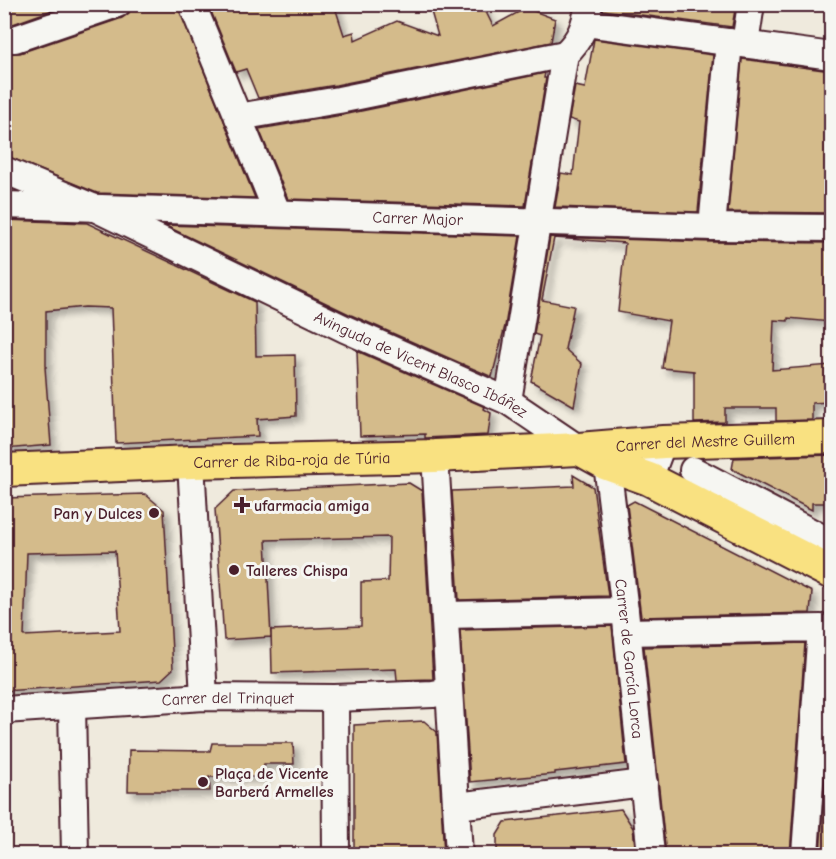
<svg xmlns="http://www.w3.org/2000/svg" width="836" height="859" viewBox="0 0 836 859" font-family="'Comic Neue',sans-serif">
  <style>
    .building { fill: #d4bb8b; stroke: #4a1f2b; stroke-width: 1.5; fill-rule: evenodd; filter: url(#shadow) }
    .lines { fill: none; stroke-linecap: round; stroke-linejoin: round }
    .minor-casing { stroke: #4a1f2b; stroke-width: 30 }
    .major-casing { stroke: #4a1f2b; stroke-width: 36 }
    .minor { stroke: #f6f6f2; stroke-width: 26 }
    .major { stroke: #f9e181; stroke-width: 32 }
    .poi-dot { fill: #4a1f2b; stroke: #f6f6f2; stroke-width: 2 }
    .labels { text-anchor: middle; stroke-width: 6; stroke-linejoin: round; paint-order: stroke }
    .street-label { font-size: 16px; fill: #4a1f2b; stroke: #f6f6f2 }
    .poi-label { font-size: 16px; font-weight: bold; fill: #4a1f2b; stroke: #f6f6f2; text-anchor: start }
  </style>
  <defs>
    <filter id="shadow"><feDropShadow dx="5.5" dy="5.5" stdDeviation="3" flood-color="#0004"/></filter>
  </defs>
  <rect width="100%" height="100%" fill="#efeadd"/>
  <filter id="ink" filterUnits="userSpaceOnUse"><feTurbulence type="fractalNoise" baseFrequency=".0167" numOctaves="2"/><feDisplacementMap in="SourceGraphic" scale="12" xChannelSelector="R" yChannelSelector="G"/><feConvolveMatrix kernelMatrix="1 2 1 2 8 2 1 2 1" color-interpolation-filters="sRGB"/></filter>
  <g filter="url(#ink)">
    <g class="building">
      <path d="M4,4h65l-56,20 -9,-1z"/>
      <path d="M132,4h45l78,194 -158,-5 -93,-38v-102h16l102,-35 7,-5z"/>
      <path d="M208,4h126l10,31 10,-3 1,8 42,-19 41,15 -8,-28 13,-4h39l11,22 33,-18 29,11 -4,23 -215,43 -78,13 -12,-29 -10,3z"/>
      <path d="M604,4h132l-4,23 -129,-17z"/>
      <path d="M594,39l119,16 -15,157 -143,-5 6,-34 12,2 6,-53 -10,-3 6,-33 10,2z"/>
      <path d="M742,59l89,12v142l-103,-1z"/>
      <path d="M545,73l-1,5h2l-21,128 -237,-7 -29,-70 83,-14z"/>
      <path d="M4,220l83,3 168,79 1,54 39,-1 1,61 -39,3 1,17 -142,7 -5,-135 -26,-1 -39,4v56h-1l6,78 -47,4z"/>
      <path d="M164,225l356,11 -15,90 -13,51 -141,-62z"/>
      <path d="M550,237l162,5 119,1v79l-43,-4v3l-14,-1 -2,50 59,-5v37l-19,1v17l-36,1v-13h-51v14l-31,1v-52l-32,-3 7,-47 -51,-9 7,-69 -71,-5 -12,62 32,6 -9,43 17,15 -8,42 -43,-25 9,-45 -6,-2z"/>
      <path d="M357,351l128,56 -1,2 7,4 -3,22 -63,3v-4l-65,2z"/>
      <path d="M831,455v48h-19v7l-80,-41 2,-11z"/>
      <path d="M573,475l20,12 15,109 -149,4 -7,-109 122,-5z"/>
      <path d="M409,483l13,8 11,188 -36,1 -1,-11 -124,4 -1,-43 90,-4v-44l27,-1 1,-44 -123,3 5,97 -47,3 -9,-131 19,-18z"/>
      <path d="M145,494l19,16 9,159 -12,11 -157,11v-193zM115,551l5,80 -96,5 3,-83z"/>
      <path d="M634,501l178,91 -2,21 -169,4 -14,-112z"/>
      <path d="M612,626l14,138 -71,8v2l-85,8 -10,-152z"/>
      <path d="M805,643l-15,212h-124l-22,-208z"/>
      <path d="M831,692v163h-11z"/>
      <path d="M424,721l13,11 7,123h-90v-130z"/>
      <path d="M212,743h81l1,21h-30v13h-55l1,14h-82l1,-41 81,1z"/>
      <path d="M621,809l12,19 3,27h-139v-20l8,-13z"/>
    </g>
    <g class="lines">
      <defs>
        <g id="minor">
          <path d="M192,4l85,208"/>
          <path d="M586,23l246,33"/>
          <path d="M4,38l11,1 102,-35"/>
          <path d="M745,44l6,-40"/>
          <path d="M238,117l101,-17 226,-46"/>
          <path id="s1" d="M4,170l93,39 248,120 163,72 71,48"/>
          <path id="s2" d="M4,205l708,22 120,1"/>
          <path d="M712,227l17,-185"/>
          <path d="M508,401l57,-347c16,-15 20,-28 24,-50"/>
          <path d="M435,456l24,398"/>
          <path d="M191,462l13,235"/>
          <path id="s3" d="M607,464l18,147 26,243"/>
          <path d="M693,470l139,73"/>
          <path d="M649,479l14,-37"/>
          <path d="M445,615l180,-4"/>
          <path d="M627,632l194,-4 -16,226"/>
          <path d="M335,698l1,156"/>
          <path d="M72,706l3,148"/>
          <path id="s4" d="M4,710l200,-13 131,1 98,-4 16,-3"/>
          <path d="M456,803l9,2 179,-22"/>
        </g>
        <g id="major">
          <path d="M580,449l27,15 42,15 183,94"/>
          <path id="s5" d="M4,470l187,-8 244,-6 144,-7 84,-7 169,-5"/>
        </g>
      </defs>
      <use href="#minor" class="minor-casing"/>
      <use href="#major" class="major-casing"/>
      <use href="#minor" class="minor"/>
      <use href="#major" class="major"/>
    </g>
  </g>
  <g class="poi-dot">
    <path d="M239 496h6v6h6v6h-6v6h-6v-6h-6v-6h6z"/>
    <circle cx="154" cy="513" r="6"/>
    <circle cx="234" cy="570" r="6"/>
    <circle cx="203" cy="782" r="6"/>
  </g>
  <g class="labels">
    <g class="street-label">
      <text dy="6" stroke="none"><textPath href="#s2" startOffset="414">Carrer Major</textPath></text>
      <text dy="6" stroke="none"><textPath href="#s1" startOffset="460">Avinguda de Vicent Blasco Ibáñez</textPath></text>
      <text dy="6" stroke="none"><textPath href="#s5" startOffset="702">Carrer del Mestre Guillem</textPath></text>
      <text dy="6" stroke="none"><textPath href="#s5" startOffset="288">Carrer de Riba-roja de Túria</textPath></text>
      <text dy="6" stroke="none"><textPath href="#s3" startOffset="196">Carrer de García Lorca</textPath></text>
      <text dy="6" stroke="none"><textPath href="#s4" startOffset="224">Carrer del Trinquet</textPath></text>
    </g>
    <g class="poi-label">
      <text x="254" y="511">ufarmacia amiga</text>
      <text x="142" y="519" text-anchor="end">Pan y Dulces</text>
      <text x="246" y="576">Talleres Chispa</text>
      <text x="215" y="779">Plaça de Vicente<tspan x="215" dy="18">Barberá Armelles</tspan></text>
    </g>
  </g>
  <rect width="836" height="859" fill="none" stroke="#f6f6f2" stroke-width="24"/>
  <rect x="12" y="12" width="812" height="835" fill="none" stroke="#4a1f2b" stroke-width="2" filter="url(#ink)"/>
</svg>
